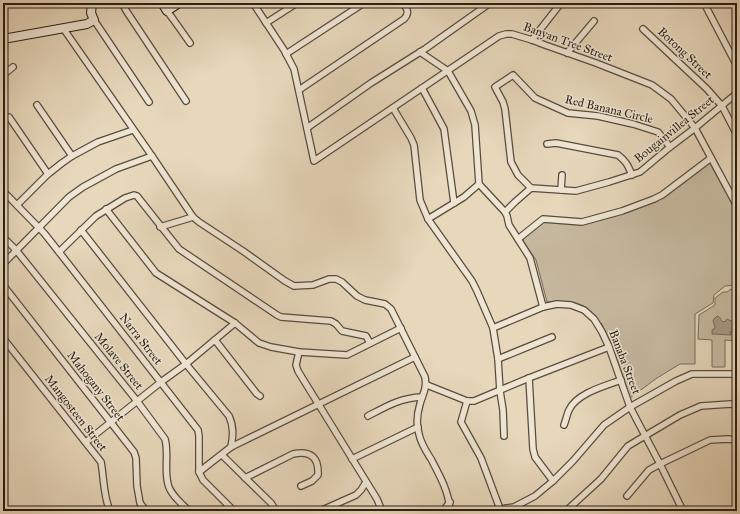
<svg xmlns="http://www.w3.org/2000/svg" width="740" height="514" viewBox="0 0 740 514" font-family="'IM FELL Great Primer',serif">
  <style>
    .green { fill: #c6b89f; stroke: #766b5a }
    .water { fill: #a69883; stroke: #736757 }
    .lines { fill: none; stroke-linecap: round; stroke-linejoin: round }
    .street-casing { stroke: #574c3e; stroke-width: 8 }
    .secondary-casing { stroke: #271e15; stroke-width: 10 }
    .street { stroke: #efe5d3; stroke-width: 5.5 }
    .secondary { stroke: #efe5d3; stroke-width: 8 }
    .labels { text-anchor: middle; stroke-width: 3; stroke-linejoin: round; paint-order: stroke }
    .street-label { font-size: 12px; fill: #271e15; stroke: #efe5d3 }
  </style>
  <rect width="100%" height="100%" fill="#e7d7bb"/>
  <filter id="stains"><feTurbulence type="fractalNoise" baseFrequency=".005" numOctaves="4"/><feColorMatrix values="0 0 0 0 .2 0 0 0 0 .09 0 0 0 0 .02 0 0 0 .5 -.17"/></filter>
  <radialGradient id="worn" r=".72"><stop offset=".6" stop-color="#630" stop-opacity="0"/><stop offset="1" stop-color="#630" stop-opacity=".3"/></radialGradient>
  <g class="green">
    <path d="M710,161l27,51v73l-12,1 -11,9 -1,8 -18,11v50h-15l-23,14 -27,20 -12,-36 -16,-38 -18,-18 -8,-3 -19,-2 -10,1 -11,-42 -13,-19 1,-3 19,-17 36,3 77,-22z"/>
    <path d="M737,288v53l-12,-1v27h-13v-27l-14,-1 1,-24 16,-10v-7l8,-6h4l4,-3 2,1z"/>
  </g>
  <path class="water" d="M718,316c3,2 3,5 5,6l3,-1 1,-2 10,5v8l-3,2 -1,-2 -1,1 -2,-2 1,4 -19,-1v-4l3,-2 -2,-8 3,-3z"/>
  <g class="lines">
    <defs>
      <g id="street">
        <path d="M124,3l-1,2 4,7 59,89"/>
        <path d="M253,3l31,47 10,19 20,92 185,-125 7,-2h6l20,6 13,5 51,18 56,22 19,14 24,29 42,78"/>
        <path d="M704,3l33,63"/>
        <path d="M736,3l1,1"/>
        <path d="M167,11l6,8 17,24"/>
        <path d="M94,20l55,82"/>
        <path d="M266,23l31,-20"/>
        <path d="M63,28l89,128 41,61 6,5 44,29 42,30 9,5 19,-1 16,-6h7l6,3 15,14 8,4 20,4 6,5 34,68c2,12 -2,16 -5,27 -3,10 -4,20 -1,30 2,10 7,17 12,25 9,17 18,33 19,52"/>
        <path d="M643,29l64,60 15,17 15,29"/>
        <path d="M532,40l29,-37"/>
        <path d="M420,52l28,19 23,40 4,14 4,59 26,28 2,4 2,9 21,33 13,49"/>
        <path d="M567,53l27,-32"/>
        <path d="M286,54l78,-51"/>
        <path d="M3,75l10,-8"/>
        <path d="M422,88l14,26 8,15 10,74"/>
        <path d="M299,90l105,-71c6,-6 3,-10 -1,-16"/>
        <path d="M37,105l35,51"/>
        <path d="M393,108l18,30 3,7 6,55 8,19 44,62 5,10 16,37 5,31 2,32 3,19 1,26"/>
        <path d="M3,117h6l39,57"/>
        <path d="M307,128l64,-45 54,-34 65,-46"/>
        <path d="M547,144l9,-1 62,12c9,7 10,11 14,20"/>
        <path d="M531,188l-13,-13 -7,-13 -6,-53 -2,-7 -8,-15 18,-12 22,23 33,15 30,3 35,8 25,8 12,15"/>
        <path d="M561,190l1,-15"/>
        <path d="M3,191l41,42 15,19 139,178 1,6v36l4,8 31,31"/>
        <path d="M17,205l31,-31 14,-11 10,-7 26,-14 35,-12"/>
        <path d="M106,209l50,64 79,50 24,20 12,4 28,5 48,3 54,-27"/>
        <path d="M505,212l10,-10 16,-14 45,3 33,-9 31,-10 30,-25 25,-19 42,-35"/>
        <path d="M428,219l36,-22 15,-13"/>
        <path d="M160,227l33,-10"/>
        <path d="M81,230l105,134 43,52c5,11 4,20 2,31"/>
        <path d="M3,237l13,13 121,151 28,38c4,15 -1,30 3,45 2,10 13,19 21,27"/>
        <path d="M518,239l25,-20 39,3 40,-11 32,-12 8,-4 49,-37"/>
        <path d="M59,252l37,-36 29,-18 9,-3 3,1 42,53 98,66 4,2 50,4 5,3 6,7 24,5 4,7"/>
        <path d="M3,264l66,-67 14,-10 33,-18 36,-13"/>
        <path d="M3,285l131,167 2,6 1,28 3,17 6,8"/>
        <path d="M493,328l50,-21 14,-3 14,1 13,5 10,9 8,13 7,15 21,60 30,57 23,47"/>
        <path d="M3,338l98,124c3,16 2,33 9,49"/>
        <path d="M215,340l42,54 3,2"/>
        <path d="M299,352l-3,13 2,6 79,128 5,12"/>
        <path d="M498,359l54,-22"/>
        <path d="M529,378l4,71 2,8 18,24"/>
        <path d="M427,385l40,16h7l55,-23 80,-31"/>
        <path d="M467,401l-6,21 20,36 19,51 -1,2"/>
        <path d="M368,416c19,-10 32,-18 54,-19"/>
        <path d="M564,425c2,-5 3,-11 5,-15 8,-17 36,-24 52,-30"/>
        <path d="M86,442l75,-60 25,-18 49,-41"/>
        <path d="M222,455l49,48 5,8"/>
        <path d="M352,459l66,-32"/>
        <path d="M199,472l32,-25 184,-90"/>
        <path d="M245,478l48,-24c18,-4 26,4 25,21l-6,6 -11,5"/>
        <path d="M627,496l22,-26 11,-6 50,-24 18,-1 9,1"/>
        <path d="M500,509l14,-2 21,-11 18,-15 20,-20 31,-36 26,-18 46,-26 16,-7h45"/>
        <path d="M320,511l36,-16 5,-5 5,-8"/>
        <path d="M443,511l7,-9"/>
        <path d="M566,511l35,-32 27,-33 52,-31 21,-9 30,-2 6,1"/>
      </g>
      <g id="secondary">
        <path d="M162,3l5,8 12,-8"/>
        <path d="M3,39l84,-15 7,-4 -3,-7 1,-10"/>
      </g>
    </defs>
    <use href="#street" class="street-casing"/>
    <use href="#secondary" class="secondary-casing"/>
    <use href="#street" class="street"/>
    <use href="#secondary" class="secondary"/>
  </g>
  <g class="labels">
    <g class="street-label">
      <text transform="translate(568 42) rotate(20)" y="4">Banyan Tree Street</text>
      <text transform="translate(685 53) rotate(43)" y="4">Botong Street</text>
      <text transform="translate(609 109) rotate(13)" y="4">Red Banana Circle</text>
      <text transform="translate(674 129) rotate(-39)" y="4">Bougainvillea Street</text>
      <text transform="translate(141 339) rotate(52)" y="4">Narra Street</text>
      <text transform="translate(119 361) rotate(51)" y="4">Molave Street</text>
      <text transform="translate(625 362) rotate(69)" y="4">Banaba Street</text>
      <text transform="translate(96 386) rotate(52)" y="4">Mahogany Street</text>
      <text transform="translate(76 413) rotate(52)" y="4">Mangosteen Street</text>
    </g>
  </g>
  <rect width="740" height="514" fill="none" stroke="#e7d7bb" stroke-width="16"/>
  <rect x="4" y="4" width="732" height="506" fill="none" stroke="#271e15" stroke-width="2"/>
  <rect x="8" y="8" width="724" height="498" fill="none" stroke="#271e15"/>
  <rect width="100%" height="100%" filter="url(#stains)"/>
  <rect width="100%" height="100%" fill="url(#worn)"/>
</svg>
